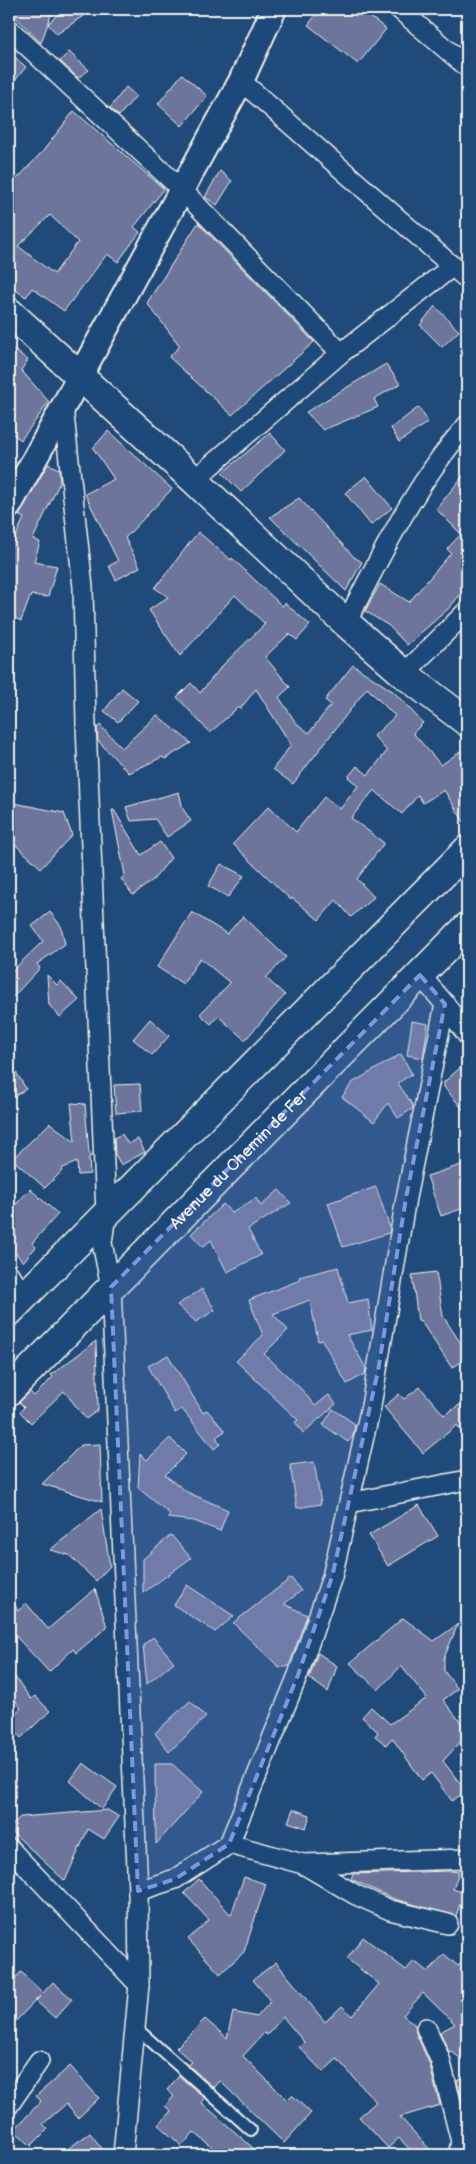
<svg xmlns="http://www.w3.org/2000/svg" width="476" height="2164" viewBox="0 0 476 2164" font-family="'Balsamiq Sans',sans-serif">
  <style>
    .building { fill: #6d759c; stroke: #f4f1e8; fill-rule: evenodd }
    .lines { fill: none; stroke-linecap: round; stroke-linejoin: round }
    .service-casing { stroke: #f4f1e8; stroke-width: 14 }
    .minor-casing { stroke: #f4f1e8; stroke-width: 22 }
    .tertiary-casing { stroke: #f4f1e8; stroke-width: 28 }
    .secondary-casing { stroke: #f4f1e8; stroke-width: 31 }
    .service { stroke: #1f4a7a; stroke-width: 10 }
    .minor { stroke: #1f4a7a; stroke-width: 19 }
    .tertiary { stroke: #1f4a7a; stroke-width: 24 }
    .secondary { stroke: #1f4a7a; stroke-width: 28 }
    .marked { fill: #7e97df; fill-opacity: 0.2; stroke: #7e97df; stroke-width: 4; stroke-dasharray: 10 6; stroke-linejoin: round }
    .labels { text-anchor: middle; stroke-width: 4; stroke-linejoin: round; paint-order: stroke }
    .street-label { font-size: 16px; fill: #f4f1e8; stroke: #1f4a7a }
  </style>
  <rect width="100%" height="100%" fill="#1f4a7a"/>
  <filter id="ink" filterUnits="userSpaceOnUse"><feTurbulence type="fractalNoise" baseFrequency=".02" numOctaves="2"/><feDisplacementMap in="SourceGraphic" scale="10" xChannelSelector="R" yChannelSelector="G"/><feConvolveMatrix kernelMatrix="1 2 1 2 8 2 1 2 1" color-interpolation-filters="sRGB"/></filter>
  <g filter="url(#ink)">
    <g class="building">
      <path d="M9,9h44l-12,34 -32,-33z"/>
      <path d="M63,9h9l11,7 -26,18 -9,-10z"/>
      <path d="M321,9h39l26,20 -28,35 -50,-39z"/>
      <path d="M9,52l17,15 -17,21z"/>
      <path d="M69,52l20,18 -11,8 -18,-17z"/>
      <path d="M182,74l25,22 -25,30 -24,-22z"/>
      <path d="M126,87l10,9 -17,20 -9,-8z"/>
      <path d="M74,111l90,78 -30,38 6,5 -22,30 -11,-8 -43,57 -32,-23 -6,9 -17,-11v-115l8,8 26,-28zM50,215l28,27 -24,32 -36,-28z"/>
      <path d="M220,171l12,10 -15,24 -12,-8z"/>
      <path d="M198,223l116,119 -82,73 -63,-58 11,-11 -33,-43z"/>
      <path d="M435,306l24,25 -17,16 -22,-22z"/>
      <path d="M9,346l19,14 -7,10 28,32 -28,38 -12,-9z"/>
      <path d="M386,364l14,20 -26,15 4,8 -55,23 -17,-18z"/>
      <path d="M419,407l9,15 -29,20 -8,-14z"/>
      <path d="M108,431l64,58 -47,49 15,29 -24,13 -7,-14 9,-5 -33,-67 29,-15 -21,-31z"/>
      <path d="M270,433l15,17 -44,42 -19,-19z"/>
      <path d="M48,464l11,5 1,13 -27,57 7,3 -6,20 23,4 -9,31 -17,-2 -10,26 -12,-6v-64l15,-33 -6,-3z"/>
      <path d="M467,471v116l-19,22 -41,36 -18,-19 -24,-15 15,-27 29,18 42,-49 -4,-4 14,-15 -25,-25z"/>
      <path d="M366,476l26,32 -21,17 -26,-32z"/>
      <path d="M299,498l55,59 8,5 -16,29 -76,-74z"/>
      <path d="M198,532l33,28 1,-2 50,48 3,-3 25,22 -13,15 -8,-6 -24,23 25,30 -11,10 17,26 13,10 22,-28 -6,-5 28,-35 41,27 29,31 -10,10 28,32 20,-14 6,9v67l-23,-37 -21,13 -5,-8 -16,19 -28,-24 -23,28 33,25 -27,36 17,18 -23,20 -15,-17 -17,20 -27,-22 -1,2 -58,-56 36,-38 27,26 28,-35 16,12 18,-23 -10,-9 9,-11 11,9 19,-24 -13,-15 21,-20 -28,-28 -74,96 -20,-15 18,-24 -35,-56 -16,20 -2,-2 -28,26 -33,-36 14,-14 9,10 22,-27 43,-42 -30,-29 -55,61 -31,-46 19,-13 -13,-9z"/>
      <path d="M122,688l16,13 -20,21 -14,-11z"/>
      <path d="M157,715l34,28 -26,16 -3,-2 -33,16 -31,-32 -1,-13 3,-3 22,23z"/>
      <path d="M179,792l4,17 8,12 -24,16 -12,-18 -24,2 -5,-14z"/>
      <path d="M9,802l55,11 8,22 -31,33 -32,-29z"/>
      <path d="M112,810h2l27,45 19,-13 11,16 -18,22 -20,15 -12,-16 4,-4z"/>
      <path d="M221,864l23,12 -16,21 -20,-11z"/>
      <path d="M50,912l11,14 4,18 -28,20 3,4 -31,33v-27l34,-33 -11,-15z"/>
      <path d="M192,912l35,22 16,-18 43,41 -20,21 19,17 -40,45 -27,-24 -7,8 -11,-10 30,-31 -30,-25 -17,26 -26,-17z"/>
      <path d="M47,975l10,10 4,-4 18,19 -19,17 -11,-12z"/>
      <path d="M150,1019l19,17 -17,19 -19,-16z"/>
      <path d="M412,1021l16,3 -5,34 -16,-3z"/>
      <path d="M401,1054l11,20 -14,9 15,23 -1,3 -14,9 -10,-15 -14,19 -32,-25 10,-14z"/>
      <path d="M9,1060l17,29 -17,11z"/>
      <path d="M467,1062v52l-23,-27v-5z"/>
      <path d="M140,1084l2,27 -26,2 -2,-28z"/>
      <path d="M71,1103l14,1 4,49 3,3 -3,1 1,17 -12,1 -1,-13 -14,6 -2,4 -16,16 -33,-29 38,-36 25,19z"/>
      <path d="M122,1134l6,10 10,-5 7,13 -24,13 -6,-11 -1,-16z"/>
      <path d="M467,1163v44l-26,9 -14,-40z"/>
      <path d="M376,1187l14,41 -1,5 -46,14 -15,-44z"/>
      <path d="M30,1189l28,25 -26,29 4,4 -13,15 -14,-17v-33z"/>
      <path d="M279,1190l12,13 -43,26 13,26 -34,17 -16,-32 -8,7 -12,-13 32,-30 9,9 24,-15 5,8z"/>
      <path d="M338,1267l10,36 20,-4 4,31 -25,5 19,33 -1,6 -18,10 -25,-44 -4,1 -8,-41 -37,14 15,16 -24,24 38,36 13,16 14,-11 7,9 -33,29 -8,-11 3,-2 -62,-59 27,-26 -14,-35 51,-20 -1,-3z"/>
      <path d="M436,1272l7,44 24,37v5l-15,10 -32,-48 -2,1 -6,-46z"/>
      <path d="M202,1289l13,21 -19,12 -19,-17z"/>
      <path d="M96,1341l2,69 -12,9 -22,-28 -33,32 -11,-11 4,-5 -5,-5 11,-10 4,4 19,-19 -2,-2z"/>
      <path d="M168,1355l35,58 4,-3 18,21 -9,6 4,7 -6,5 -32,-40 -7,4 -27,-47z"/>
      <path d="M420,1387l24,28 23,-15v40l-10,-15 -34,28 -39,-46 15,-13 5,5z"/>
      <path d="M333,1409l22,15 -2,12 -5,6 -25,-17z"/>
      <path d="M170,1438l16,16 -21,21 22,17 41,18 -8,21 -26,-10 -27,-3 3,-4 -32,-26 2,-34 7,6z"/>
      <path d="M100,1444l2,58 -60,-18 39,-39z"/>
      <path d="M314,1462l7,42 -24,4 -7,-43z"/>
      <path d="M419,1505l19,31 -50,30 -19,-31z"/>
      <path d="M101,1509l9,57 -14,15 -27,-26 -19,-5z"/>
      <path d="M171,1535l20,23 -48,35v-34z"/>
      <path d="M291,1578l10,13 -17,13 23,11 -18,51 -9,2 -47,-45z"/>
      <path d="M187,1585l47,31 -19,16 -41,-27z"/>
      <path d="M95,1589l12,38 -31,26 -3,-4 -24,23 -40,-43v-35l9,17 8,-8 22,26z"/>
      <path d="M403,1618l31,23 24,-17 -14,34v13l14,18 -15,11 24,30v5l-24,26 23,30 -14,10 -21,-28 -9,7 -30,-42 -6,7 -11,-9 3,-4 -16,-15 9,-10 19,17 37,-26 -26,-32 -23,24 -28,-27z"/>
      <path d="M153,1637l21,25 -27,22 -4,-39z"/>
      <path d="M318,1653l19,13 -9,26 -19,-14z"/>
      <path d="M9,1669l22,30 4,-3 15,15 -29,27 -12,-15v-4l12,-11 -12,-16z"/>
      <path d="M190,1701l16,16 -37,35 -14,-19z"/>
      <path d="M83,1763l34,24 -15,22 -32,-28z"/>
      <path d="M155,1764h17l31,28 -47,52z"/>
      <path d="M293,1809l17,6 -4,13 -18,-6z"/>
      <path d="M108,1810l11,7 -15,22 -16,-10 -23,52 -56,-52 11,-12z"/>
      <path d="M451,1871l8,1 -6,17 11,4 -8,23 -62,-17 -43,-20 2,-5z"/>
      <path d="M244,1877l22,7 -22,68 -24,22 -32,-35 21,-19 -25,-27 15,-14 32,36z"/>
      <path d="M363,1937l43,33 8,-9 14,11 16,-18 14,12 9,-8v106l-16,-13 -2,1 -9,-20 15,-8 -32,-31 -20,22 12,10 1,8 13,30 11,42 -40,12 35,38h-20l-16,-17 -11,10 -29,-31 17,-15 -39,-43 -14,13 -24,-25 5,-5 -21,-25 -16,18 -3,-2 -21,23 44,44 5,-5 19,18 -27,30 -64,-62 -6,7 -26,-23 4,-3 -16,-14 29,-29 22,19 6,-26 24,5 14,-16 -18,-21 23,-18 49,60 17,-16 10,10 27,-32 -32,-25z"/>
      <path d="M21,1972l22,21 10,-11 19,17 -17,19 -19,-17 5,-6 -32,33v-43z"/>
      <path d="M70,2066l29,32 -21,20 -12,-14 -23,20 5,5 -17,17 -17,-16 27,-29 -5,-5z"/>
      <path d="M467,2074v23l-5,2 -5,-18z"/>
      <path d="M179,2076l26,22 -3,5 59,52h-40l-27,-23 -12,14 -24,-21 13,-14 -6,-5 9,-10 -7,-6z"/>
      <path d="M90,2133l17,22h-48z"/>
    </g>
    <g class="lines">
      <defs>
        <path id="service" d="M136,2028l115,102"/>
        <g id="minor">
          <path d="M399,9l68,58"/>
          <path d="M9,29l173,161 159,163"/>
          <path d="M241,81l226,198"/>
          <path d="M63,406l20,181 3,138 20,489 -4,29 9,44 27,604 1,94 -16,170"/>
          <path d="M194,480l147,-127 112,-87"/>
          <path d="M346,623c36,-69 69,-140 121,-198"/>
          <path d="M404,674l63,-63"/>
          <path d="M445,1004l22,31"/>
          <path d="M9,1274l15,22"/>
          <path d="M349,1503l118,-23"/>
          <path d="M229,1844l74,20 164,-5"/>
          <path d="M9,1848l130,137"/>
          <path d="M303,1864l53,31 34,15 58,14"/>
          <path d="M138,1891l37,-12 54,-35 69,-169 34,-98 39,-171 35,-208 39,-194 -25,-29"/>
          <path d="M426,2028l14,31 21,83 -3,13"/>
          <path d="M9,2105l30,-44"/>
        </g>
        <path id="tertiary" d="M9,506l232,-425 33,-72"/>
        <g id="secondary">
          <path d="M9,312l185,168 152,143 58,51 63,48"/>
          <path d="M9,1312l458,-462"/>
          <path id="s1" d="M9,1391l458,-464"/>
        </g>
      </defs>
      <use href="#service" class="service-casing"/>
      <use href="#minor" class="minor-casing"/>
      <use href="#tertiary" class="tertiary-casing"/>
      <use href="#secondary" class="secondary-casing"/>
      <use href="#service" class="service"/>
      <use href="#minor" class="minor"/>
      <use href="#tertiary" class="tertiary"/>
      <use href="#secondary" class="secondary"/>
    </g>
  </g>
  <path class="marked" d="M420,975l25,29 -39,194 -28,173 -46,206 -34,98 -69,169 -54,35 -37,12 -27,-604z"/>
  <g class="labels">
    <g class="street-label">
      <text dy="6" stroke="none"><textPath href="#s1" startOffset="326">Avenue du Chemin de Fer</textPath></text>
    </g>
  </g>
  <rect width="476" height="2164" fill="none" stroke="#1f4a7a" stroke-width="30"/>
  <rect x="15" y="15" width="446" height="2134" fill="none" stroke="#f4f1e8" stroke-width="2" filter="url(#ink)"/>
</svg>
